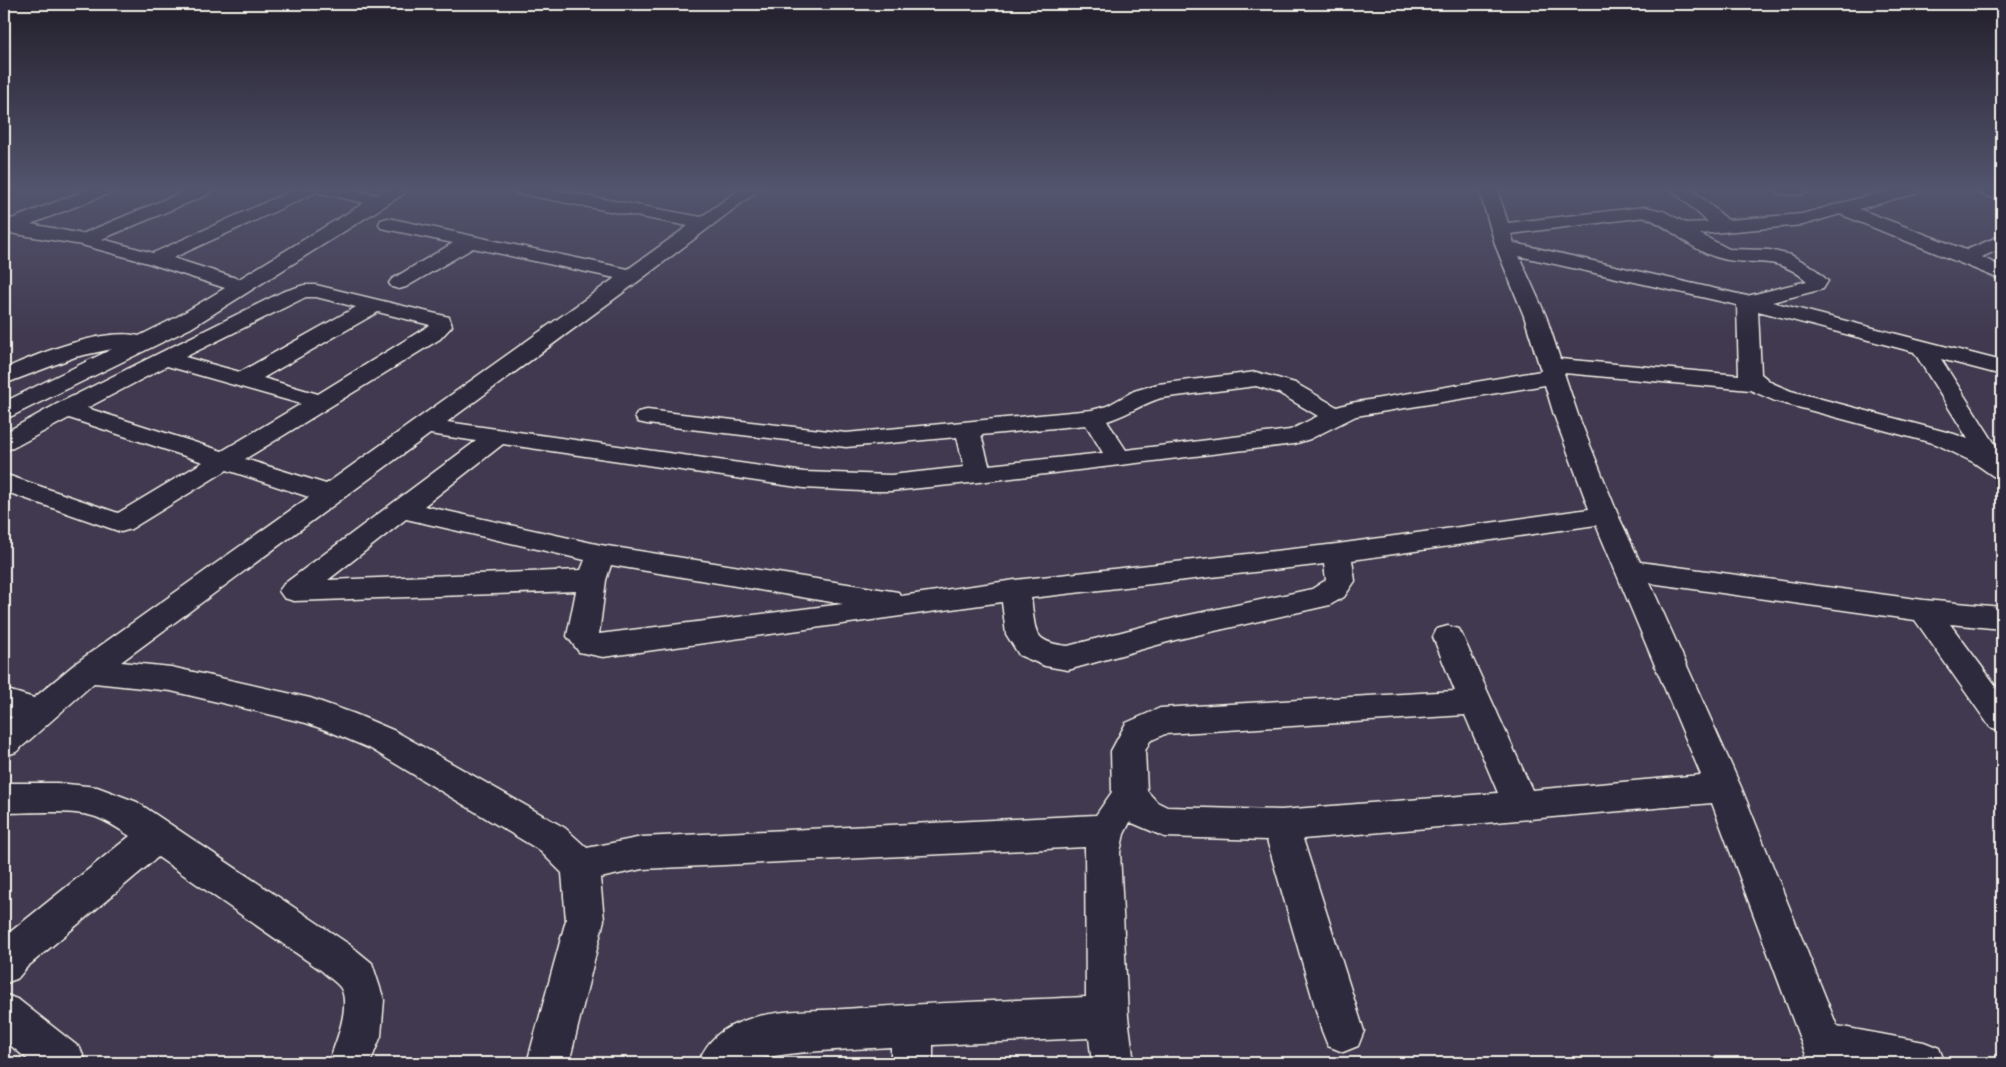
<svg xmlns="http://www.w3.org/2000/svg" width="2006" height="1067" viewBox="0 0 2006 1067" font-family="Dekko,sans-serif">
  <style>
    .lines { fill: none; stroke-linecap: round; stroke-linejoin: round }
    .minor-casing { stroke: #f4f1e8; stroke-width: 3 }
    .minor { fill: #2f2a3d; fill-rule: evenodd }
  </style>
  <rect width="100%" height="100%" fill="#40394f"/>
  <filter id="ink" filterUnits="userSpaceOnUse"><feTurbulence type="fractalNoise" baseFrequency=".02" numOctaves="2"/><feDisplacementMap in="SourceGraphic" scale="10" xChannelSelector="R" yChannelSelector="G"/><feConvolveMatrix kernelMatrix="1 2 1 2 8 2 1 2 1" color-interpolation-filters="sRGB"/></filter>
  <g filter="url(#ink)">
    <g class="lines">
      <defs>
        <g id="minor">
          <path d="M89,189h24l-3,4 -79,31 51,10 108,-45h24l-3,4 -109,46 51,14 142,-64h53l28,6 11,-6h21l-3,4 -214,135 -179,88 -8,2v-16l108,-53 -37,8 -71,27v-15c33,-15 100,-42 135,-33l36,-18 50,-30 -77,-25 -66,-18 -78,-13v-13l5,1zM318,189l2,4 44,10 -125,76 -66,-21 142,-65z"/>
          <path d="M512,189h37l152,28 39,-28h20l-120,91 -193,142 357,50 87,3 73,-8 -7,-30 -111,10 -199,-23 -9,-2 -3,-5 3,-5 9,-2 199,23 246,-23 15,-4 27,-15 24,-7 98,-12 39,11 42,24 14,-4 190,-32 -17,-55 -28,-69 -17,-58h18l11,34 137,-16 18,4 23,12 22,-1 -37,-33h20l37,31 74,-6 90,-25h28l-3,4 -58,16 107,41 36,-15v13l-20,9 20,10v13l-162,-66 -37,11 -103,9 29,15 40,1 22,5 22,12 15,14 -5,8 -51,13 230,59v14l-61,-16 61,96v23l-9,-2 -20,-14 -37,-18 -161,-43 -25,-11 -186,-17 14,42 40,100 22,47 284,38 78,7v22l-52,-5 52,70v37l-12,-4 -75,-107 -265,-37 91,204 96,239 87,16 15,6 6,15h-136l-97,-260 -409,36 61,192 -6,15 -15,6 -15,-6 -6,-15 -55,-191 -102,-3 -35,-15 -6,12 -4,18 8,165 6,46h-42l-3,-25 -156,7v18h-42v-16c-28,2 -122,4 -141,16h-52c10,-24 24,-35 48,-43 30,-11 67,-9 98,-11 81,-6 161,-8 242,-12l-1,-150 -443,22 -42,9 4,42 -35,143h-42l39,-143 -4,-47 -23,-23 -168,-101 -40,-17 -25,-9 -135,-32 -77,-8 -78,69 -12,4v-32l8,-7 -8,-3v-25l30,9 42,-35 233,-166 -82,-27 -96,59 -10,3 -117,-41v-17l114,39 85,-51 -134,-44 -56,30 -9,2v-17l53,-29 225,-112 22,-7h12l133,32 3,9 -12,13 -195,120 81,25 289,-206 -142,-30 -67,39 -7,2 -7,-2 -3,-4 3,-4 61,-36 -72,-15 -2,-4 2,-4 7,-2 240,51 60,-43 -167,-32 -6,-1zM1645,217c26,10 44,32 71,40 37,12 55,-6 91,24l-60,15 -233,-53 -3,-9zM1519,256l218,49 2,70 -179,-16 -14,-43zM306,297h10l40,10 -116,65 -55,-15zM1758,311l156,41 54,87 -14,-5 -163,-43 -19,-8 -11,-9zM378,312l52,13 -112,69 -55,-16zM167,366l134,38 -79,47 -135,-43zM1545,385l9,30 35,94 -252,35 -322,36 -114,16 -3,-4 -297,-47 -177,-39 79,-62 301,44 57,3h30l88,-9 315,-38 16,-5 46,-23zM1256,386l23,7 39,23 -28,14 -164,20 -19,-29c20,-6 35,-17 54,-23zM1086,425l17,28 -114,12 -8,-30zM430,434l46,7 -192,143 -5,7 5,7 10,3 282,-10 -9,45 12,16 24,5 399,-55 4,32 13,21 26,11 23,4 107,-30 155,-35 14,-8 11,-16 -3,-21 244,-35 105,250 -169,15 -69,-153 -4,-8 -11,-3 -11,3 -4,8 22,54 -295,17 -34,15 -15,28 1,41 -16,23 -454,22 -55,11 -22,-20 -170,-97 -40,-17 -45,-16 -139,-31 -50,-5zM406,519l179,41 -4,10 -253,10zM1324,564l2,16 -14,9 -137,29 -107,28c-37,-4 -32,-15 -37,-48zM611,565l232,39 -244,30 7,-54zM1465,715l33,78 -217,17 -114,-3 -10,-5 -10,-11 -2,-40 5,-10 15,-7z"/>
          <path d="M1775,189h34l-3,4c-9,2 -19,2 -28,0z"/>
          <path d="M1975,189h27v11l-24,-7z"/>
          <path d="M4,783h53l40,4 40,15 213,143 22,18 12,37 -3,36 -11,27h-42c7,-17 24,-59 12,-76 -5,-6 -13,-11 -18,-16l-164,-114 -131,110 -9,11 -14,6v-47l126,-101c-11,-7 -21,-14 -34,-19 -23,-8 -67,-4 -92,-4z"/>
          <path d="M4,994l15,6 61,48 6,15h-54l-28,-23z"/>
        </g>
      </defs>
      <use href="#minor" class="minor-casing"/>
      <use href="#minor" class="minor"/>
    </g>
  </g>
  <linearGradient id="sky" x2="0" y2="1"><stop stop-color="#231f2b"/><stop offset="0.56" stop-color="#53546e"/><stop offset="1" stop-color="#53546e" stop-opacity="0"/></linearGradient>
  <rect width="2006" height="338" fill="url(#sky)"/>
  <rect width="2006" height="1067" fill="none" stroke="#2f2a3d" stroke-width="20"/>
  <rect x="10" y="10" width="1986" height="1047" fill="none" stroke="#f4f1e8" stroke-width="2" filter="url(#ink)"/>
</svg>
